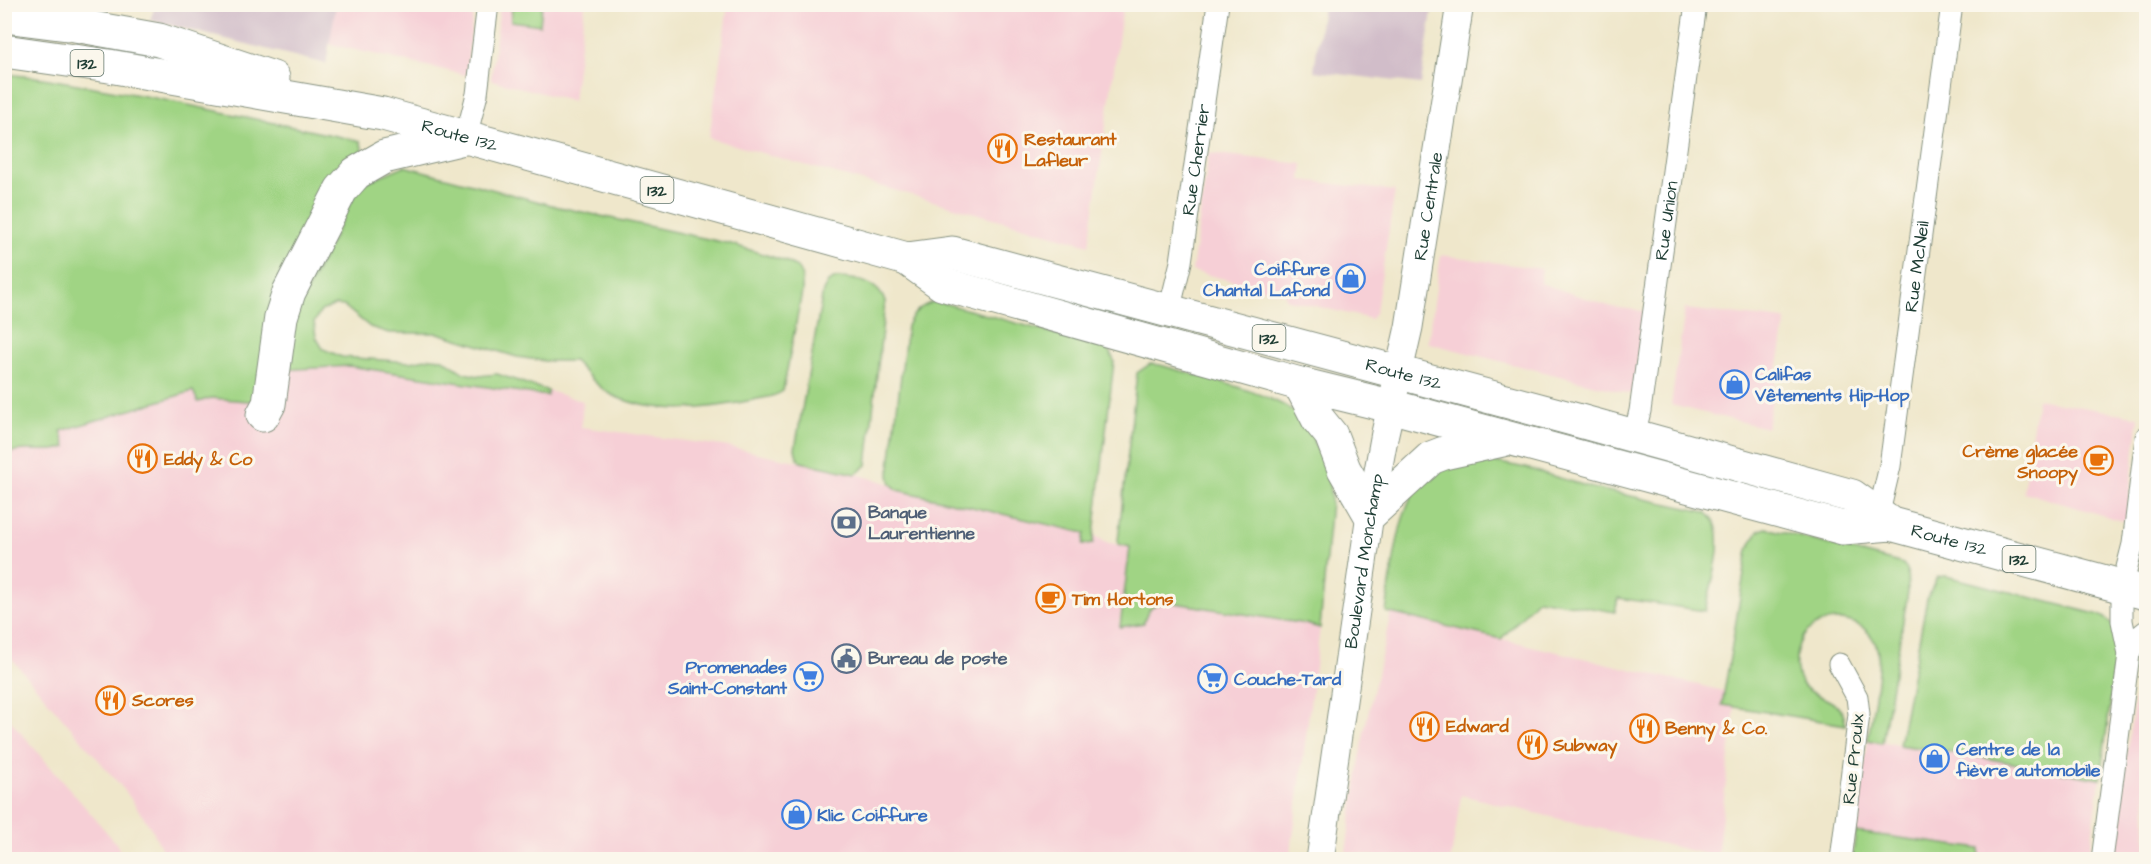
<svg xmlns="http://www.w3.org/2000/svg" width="2151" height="864" viewBox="0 0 2151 864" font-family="'Architects Daughter',sans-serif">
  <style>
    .built { fill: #f6cfd6 }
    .industrial { fill: #d1bdc9 }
    .green { fill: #a0d484; stroke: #60885c; stroke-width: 1.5 }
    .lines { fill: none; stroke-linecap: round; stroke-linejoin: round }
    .minor-casing { stroke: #879280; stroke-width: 23 }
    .tertiary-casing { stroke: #879280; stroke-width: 29 }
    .trunk-casing { stroke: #879280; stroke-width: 35 }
    .minor { stroke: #fff; stroke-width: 21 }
    .tertiary { stroke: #fff; stroke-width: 27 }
    .trunk { stroke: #fff; stroke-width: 33 }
    .labels { text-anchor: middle; stroke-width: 6; stroke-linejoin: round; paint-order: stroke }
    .shield { fill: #fbf7ec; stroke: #61756b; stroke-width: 1.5 }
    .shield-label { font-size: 16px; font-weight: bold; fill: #1f3d34 }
    .street-label { font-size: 18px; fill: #1f3d34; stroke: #fbf7ec }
    .food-label { font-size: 18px; font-weight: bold; fill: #c56008; stroke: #fbf7ec; text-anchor: start }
    .shop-label { font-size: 18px; font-weight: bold; fill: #366cbe; stroke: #fbf7ec; text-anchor: start }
    .service-label { font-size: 18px; font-weight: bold; fill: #4e5e75; stroke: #fbf7ec; text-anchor: start }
  </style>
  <rect width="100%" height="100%" fill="#fbf7ec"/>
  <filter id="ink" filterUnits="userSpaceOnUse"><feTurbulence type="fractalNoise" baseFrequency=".0167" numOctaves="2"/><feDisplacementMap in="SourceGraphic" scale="12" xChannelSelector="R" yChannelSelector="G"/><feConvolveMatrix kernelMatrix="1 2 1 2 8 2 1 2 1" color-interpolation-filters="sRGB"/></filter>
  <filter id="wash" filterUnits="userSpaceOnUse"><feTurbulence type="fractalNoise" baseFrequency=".008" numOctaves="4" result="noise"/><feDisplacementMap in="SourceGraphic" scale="24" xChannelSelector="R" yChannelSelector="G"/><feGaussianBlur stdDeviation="1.35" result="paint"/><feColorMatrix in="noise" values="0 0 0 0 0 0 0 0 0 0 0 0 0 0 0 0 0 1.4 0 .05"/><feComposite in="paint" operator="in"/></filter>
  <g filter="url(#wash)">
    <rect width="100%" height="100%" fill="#efe7cb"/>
    <g class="built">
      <path d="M336,5h138l-8,70 -137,-31z"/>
      <path d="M500,5h85l-12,96 -82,-21z"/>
      <path d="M728,5h395l-34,240 -380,-107z"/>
      <path d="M1209,153l94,11 -2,16 94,11 -19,120 -5,8 -86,-20v-5l-93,-23z"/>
      <path d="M1441,255l101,14 -2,14 72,24 32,4 -10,76 -3,7 -203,-51z"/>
      <path d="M1685,309l101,11 -19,108 -96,-23z"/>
      <path d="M349,366l197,29 2,-4 35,10 -2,26 149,20 126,27 35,10 7,6 196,45 11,7 25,5 -11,77 27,-11 10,-9 13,-2 137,22 14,4 -30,232 -1124,-1 -13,-28 -27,-39 -121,-141v-197l11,-5 22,-1 19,3 4,-20 132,-41 5,12 13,-4 48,4 22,-32z"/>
      <path d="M2037,399l102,18 -13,105 -103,-30z"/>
      <path d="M1391,613l333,78 -2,14 13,2 -18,150 -256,-62 -10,64 -53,1 -52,-8 18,-120z"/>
      <path d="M2146,640v219l-33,1 27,-204z"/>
      <path d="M4,713l112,130 8,16h-119z"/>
      <path d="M1868,740l100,15 132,24 -11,80h-110v-10l-123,-17z"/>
    </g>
    <g class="industrial">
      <path d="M156,4h180v1l-10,59 -176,-44z"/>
      <path d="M1323,5h110l-12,79 -107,-13z"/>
    </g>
    <g class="green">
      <path d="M512,5h30l-2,20 -29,-4z"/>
      <path d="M5,74l38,4 107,19 210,44 5,15 -106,246 -48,-4 -13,4 -5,-11 -132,40 5,16c-19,8 -39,-2 -61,7z"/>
      <path d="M404,166l155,41 172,37 54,17 12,6 5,9v16l-19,99c-10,7 -18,6 -30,9 -44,9 -94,15 -137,-3 -17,-8 -29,-23 -42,-36h-29l-28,-4 -79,-24h-49l-19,-6 -26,-21 -9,-1 -14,6 -7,11 2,15 7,12 19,8 68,5 21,-4 12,1 21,14 15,3 18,-2 51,17 -1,5 -198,-30 -68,4 7,-40 71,-145z"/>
      <path d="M836,278c19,0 43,4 49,24l-18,163 -11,9 -55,-12 -4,-5 -2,-8 28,-158 5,-9z"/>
      <path d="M933,302l14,2 156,43 7,5 4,9 -21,182 -10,2 2,-12 -187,-43 -7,-6 -2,-9 18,-149c6,-13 12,-19 26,-24z"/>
      <path d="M1150,364l10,1c37,11 112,27 140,51 6,6 12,14 18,21l-5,4c11,19 17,38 18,60l-11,127 -14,-4 -137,-22c-16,1 -22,6 -25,21l-24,4 10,-80 -12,-3v-3l19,-168z"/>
      <path d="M1467,460l23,1 36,7 67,20 113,24c3,3 7,7 9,11 10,22 -5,65 -10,88l-87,-13 -3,14 -77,-13 -37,40 -115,-27c6,-36 12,-120 45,-140 10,-6 25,-8 36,-12z"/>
      <path d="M1766,528l137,36 4,5 1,23 -26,151 -14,-3c3,-21 13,-68 10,-87 -9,-52 -96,-41 -80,22 6,23 33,19 44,37 2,3 3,9 4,13l-124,-20 26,-155 10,-19z"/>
      <path d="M1946,576l154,39c11,6 16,12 19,24l-19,140 -132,-24 -69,-10 28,-146 10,-22z"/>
      <path d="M1856,832l124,17 -1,10h-127z"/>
    </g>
  </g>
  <g filter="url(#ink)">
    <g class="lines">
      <defs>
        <g id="minor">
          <path d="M466,137l11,-43 11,-90"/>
          <path id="s1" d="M1169,311l12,-49 37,-258"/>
          <path id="s2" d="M1634,436l6,-25 56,-407"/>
          <path id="s3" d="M1876,525l14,-59 62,-462"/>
          <path d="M2129,654l-7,-33v-34l11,-43 13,-107"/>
          <path d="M1839,664l18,33 2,17 -18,146"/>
          <path d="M2102,860l27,-206 7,-15 10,-8"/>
        </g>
        <g id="tertiary">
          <path id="s4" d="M1320,860l50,-346 15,-81 24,-106 51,-323"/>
        </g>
        <g id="trunk">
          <path d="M4,16l71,9 84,15 114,38"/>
          <path id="s5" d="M4,51l105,15 274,48 524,145 35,25 358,100 90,22 453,122 48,-4"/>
          <path id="s6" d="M907,259l45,-6 617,165 283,78 39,28 255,69"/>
          <path d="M1300,384l18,35 13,16 13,34 26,45 61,-56 13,-5 59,-13"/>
          <path d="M263,415l6,-11 12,-87 8,-25 52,-102 15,-17 28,-16 80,-19"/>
        </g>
      </defs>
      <use href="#minor" class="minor-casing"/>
      <use href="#tertiary" class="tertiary-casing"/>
      <use href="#trunk" class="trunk-casing"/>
      <use href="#minor" class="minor"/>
      <use href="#tertiary" class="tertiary"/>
      <use href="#trunk" class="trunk"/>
    </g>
  </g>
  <defs>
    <symbol id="restaurant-ring" viewBox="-11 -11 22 22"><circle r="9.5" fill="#fbf7ec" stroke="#e8710a" stroke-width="1.5"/><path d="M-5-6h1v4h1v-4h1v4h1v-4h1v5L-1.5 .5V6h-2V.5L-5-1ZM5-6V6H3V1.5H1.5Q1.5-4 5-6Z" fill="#e8710a"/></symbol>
    <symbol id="shop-ring" viewBox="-11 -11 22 22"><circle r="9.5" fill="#fbf7ec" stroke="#3f7fe0" stroke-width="1.5"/><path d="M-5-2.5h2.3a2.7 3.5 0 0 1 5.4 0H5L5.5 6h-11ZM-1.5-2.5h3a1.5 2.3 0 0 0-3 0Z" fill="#3f7fe0"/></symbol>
    <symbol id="cafe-ring" viewBox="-11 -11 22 22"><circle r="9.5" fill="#fbf7ec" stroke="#e8710a" stroke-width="1.5"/><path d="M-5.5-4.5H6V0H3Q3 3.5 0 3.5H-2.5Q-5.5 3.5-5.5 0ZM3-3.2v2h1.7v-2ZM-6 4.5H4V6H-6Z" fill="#e8710a"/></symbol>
    <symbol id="bank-ring" viewBox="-11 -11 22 22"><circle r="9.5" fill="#fbf7ec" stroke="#5c6f8a" stroke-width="1.5"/><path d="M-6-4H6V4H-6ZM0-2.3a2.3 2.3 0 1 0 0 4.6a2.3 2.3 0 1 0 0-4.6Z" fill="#5c6f8a"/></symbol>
    <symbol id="civic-ring" viewBox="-11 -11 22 22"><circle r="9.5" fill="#fbf7ec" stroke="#5c6f8a" stroke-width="1.5"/><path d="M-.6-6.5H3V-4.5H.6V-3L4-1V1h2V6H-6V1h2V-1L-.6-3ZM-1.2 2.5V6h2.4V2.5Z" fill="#5c6f8a"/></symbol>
    <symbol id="supermarket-ring" viewBox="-11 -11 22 22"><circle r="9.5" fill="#fbf7ec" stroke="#3f7fe0" stroke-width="1.5"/><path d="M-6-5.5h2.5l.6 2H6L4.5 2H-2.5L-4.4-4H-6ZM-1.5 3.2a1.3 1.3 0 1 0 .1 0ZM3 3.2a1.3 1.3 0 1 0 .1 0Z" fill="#3f7fe0"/></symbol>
  </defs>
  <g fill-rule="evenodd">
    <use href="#restaurant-ring" x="986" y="132" width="33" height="33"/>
    <use href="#shop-ring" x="1334" y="262" width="33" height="33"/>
    <use href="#shop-ring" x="1718" y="368" width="33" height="33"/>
    <use href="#restaurant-ring" x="126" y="442" width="33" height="33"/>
    <use href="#cafe-ring" x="2082" y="444" width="33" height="33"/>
    <use href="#bank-ring" x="830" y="506" width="33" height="33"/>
    <use href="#cafe-ring" x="1034" y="582" width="33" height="33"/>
    <use href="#civic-ring" x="830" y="642" width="33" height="33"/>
    <use href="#supermarket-ring" x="792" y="660" width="33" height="33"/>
    <use href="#supermarket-ring" x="1196" y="662" width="33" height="33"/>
    <use href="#restaurant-ring" x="94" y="684" width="33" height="33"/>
    <use href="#restaurant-ring" x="1408" y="710" width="33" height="33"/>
    <use href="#restaurant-ring" x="1628" y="712" width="33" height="33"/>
    <use href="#restaurant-ring" x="1516" y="728" width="33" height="33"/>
    <use href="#shop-ring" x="1918" y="742" width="33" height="33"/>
    <use href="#shop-ring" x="780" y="798" width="33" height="33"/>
  </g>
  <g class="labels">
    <g class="shield">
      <rect x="70.5" y="50" width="33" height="26" rx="4.5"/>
      <rect x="640.5" y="177" width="33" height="26" rx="4.5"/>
      <rect x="1252.5" y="325" width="33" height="26" rx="4.5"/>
      <rect x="2002.5" y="546" width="33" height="26" rx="4.5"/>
    </g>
    <g class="shield-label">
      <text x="87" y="69">132</text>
      <text x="657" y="196">132</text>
      <text x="1269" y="344">132</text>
      <text x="2019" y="565">132</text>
    </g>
    <g class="street-label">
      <text dy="6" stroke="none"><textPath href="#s5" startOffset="464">Route 132</textPath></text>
      <text dy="6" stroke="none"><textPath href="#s1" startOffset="154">Rue Cherrier</textPath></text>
      <text dy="6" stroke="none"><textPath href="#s4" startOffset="663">Rue Centrale</textPath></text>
      <text dy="6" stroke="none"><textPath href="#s2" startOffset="218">Rue Union</textPath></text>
      <text dy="6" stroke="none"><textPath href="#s3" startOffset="262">Rue McNeil</textPath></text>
      <text dy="6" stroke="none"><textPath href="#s6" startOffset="513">Route 132</textPath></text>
      <text dy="6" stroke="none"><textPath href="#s6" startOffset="1086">Route 132</textPath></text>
      <text dy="6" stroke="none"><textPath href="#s4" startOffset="302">Boulevard Monchamp</textPath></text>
      <text transform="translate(1853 759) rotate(-84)" y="6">Rue Proulx</text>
    </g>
    <g class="food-label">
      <text x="1024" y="145">Restaurant<tspan x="1024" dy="21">Lafleur</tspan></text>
      <text x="2078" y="457" text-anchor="end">Crème glacée<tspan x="2078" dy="21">Snoopy</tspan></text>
      <text x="164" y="465">Eddy &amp; Co</text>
      <text x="1072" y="605">Tim Hortons</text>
      <text x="132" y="706">Scores</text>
      <text x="1446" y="732">Edward</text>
      <text x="1665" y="734">Benny &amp; Co.</text>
      <text x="1553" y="751">Subway</text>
    </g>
    <g class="shop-label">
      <text x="1330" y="275" text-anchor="end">Coiffure<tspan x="1330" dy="21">Chantal Lafond</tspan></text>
      <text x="1755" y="380">Califas<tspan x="1755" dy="21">Vêtements Hip-Hop</tspan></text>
      <text x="787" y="673" text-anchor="end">Promenades<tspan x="787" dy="21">Saint-Constant</tspan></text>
      <text x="1234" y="685">Couche-Tard</text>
      <text x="1956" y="755">Centre de la<tspan x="1956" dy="21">fièvre automobile</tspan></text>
      <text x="817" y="821">Klic Coiffure</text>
    </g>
    <g class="service-label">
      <text x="868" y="518">Banque<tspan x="868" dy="21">Laurentienne</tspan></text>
      <text x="868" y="664">Bureau de poste</text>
    </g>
  </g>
  <rect width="2151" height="864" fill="none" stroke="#fbf7ec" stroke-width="24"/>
</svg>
